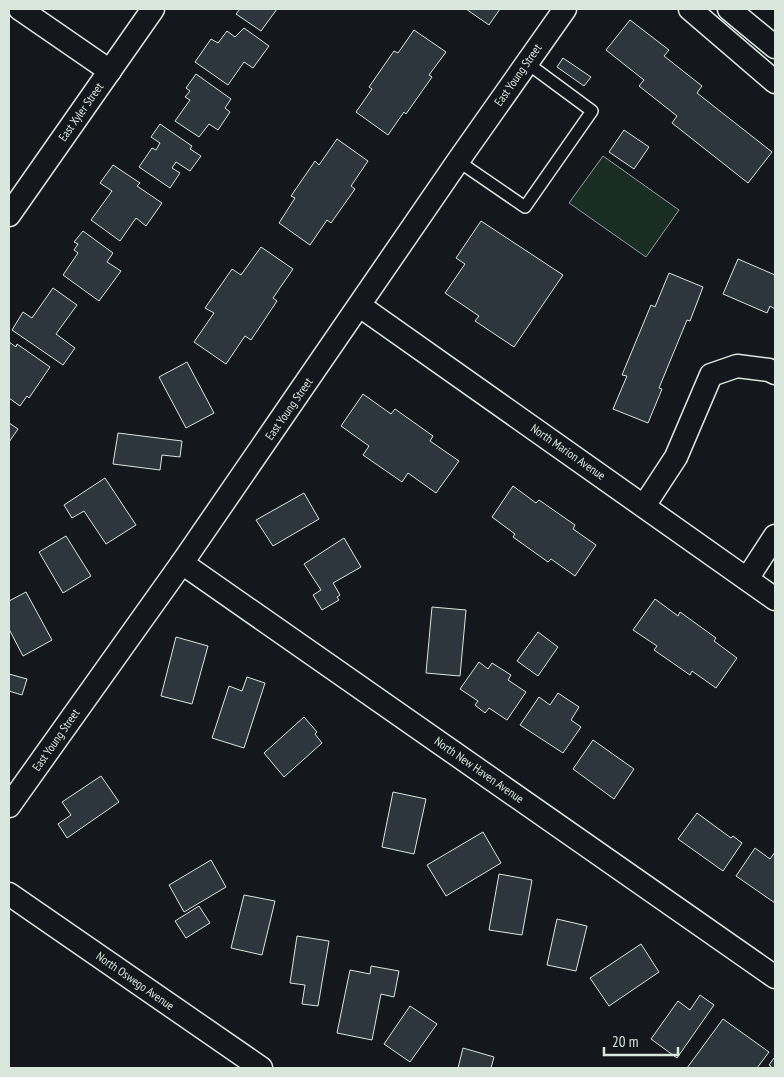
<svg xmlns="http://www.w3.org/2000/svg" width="784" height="1077" viewBox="0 0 784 1077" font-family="'PT Sans Narrow',sans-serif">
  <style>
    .green { fill: #1a2d24; stroke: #939e99 }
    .building { fill: #2c363c; stroke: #d8e6dc }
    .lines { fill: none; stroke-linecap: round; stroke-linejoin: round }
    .lane-casing { stroke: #d8e6dc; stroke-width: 14 }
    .street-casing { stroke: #d8e6dc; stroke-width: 25 }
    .lane { stroke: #14181c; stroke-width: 11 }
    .street { stroke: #14181c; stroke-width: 22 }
    .labels { text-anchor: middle; stroke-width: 4; stroke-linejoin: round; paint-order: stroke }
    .street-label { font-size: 12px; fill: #d8e6dc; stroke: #14181c }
  </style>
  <rect width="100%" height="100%" fill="#14181c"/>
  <path class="green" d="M603,156l76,54 -33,47 -77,-54z"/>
  <g class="building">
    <path d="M240,9h37l-16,22 -25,-17z"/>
    <path d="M466,9h34l-11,16z"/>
    <path d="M630,20l39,30 -5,6 38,30 -5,7 75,59 -24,31 -76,-60 5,-7 -38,-30 5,-6 -38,-30z"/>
    <path d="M244,28l25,18 -16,22 -9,-6 -16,23 -33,-23 16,-23 7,4 9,-12 8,6z"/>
    <path d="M414,30l32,22 -17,23 3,2 -26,37 -2,-2 -16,23 -32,-23 16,-23 -3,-2 25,-36 4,2z"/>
    <path d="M563,58l28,19 -7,9 -27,-19z"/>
    <path d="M196,74l35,25 -6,9 5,4 -12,18 -9,-6 -10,13 -24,-16 15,-21 -5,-3 5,-6 -4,-3z"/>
    <path d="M160,124l32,22 -2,3 11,7 -11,15 -14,-9 -4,6 8,5 -10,15 -31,-21 13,-19 4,2 4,-7 -9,-6z"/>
    <path d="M624,130l25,17 -15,22 -25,-17z"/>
    <path d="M337,139l31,22 -17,25 4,3 -24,34 -4,-3 -17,25 -31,-22 16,-25 -4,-2 24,-35 4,4z"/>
    <path d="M113,165l27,18 -3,3 25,17 -16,23 -10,-8 -16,23 -29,-21 21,-29 -12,-8z"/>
    <path d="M481,221l82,54 -49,72 -39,-26 4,-5 -34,-23 20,-29 -9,-6z"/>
    <path d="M83,231l30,22 -6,9 14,9 -22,30 -36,-26 15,-22 -4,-3 4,-6 -4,-2z"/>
    <path d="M261,247l32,22 -20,29 4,3 -26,39 -6,-4 -19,28 -32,-22 20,-29 -9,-5 27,-39 9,6z"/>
    <path d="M738,259l37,16v34l-5,-3 -3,7 -44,-19z"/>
    <path d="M669,273l34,14 -13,34 -3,-1 -28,68 3,1 -14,34 -35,-14 14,-33 -5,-1 29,-70 4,2z"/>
    <path d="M53,288l24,17 -21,29 19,14 -12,17 -51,-35 11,-18 9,6z"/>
    <path d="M9,342l7,5 1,-3 33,23 -21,31 -2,-2 -7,10 -11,-8z"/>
    <path d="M187,362l27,51 -28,15 -27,-51z"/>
    <path d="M363,394l28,20 4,-5 38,27 -3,5 29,20 -23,32 -28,-20 -6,9 -39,-27 6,-9 -28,-20z"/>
    <path d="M9,423l9,6 -9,13z"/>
    <path d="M118,433l64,8 -2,16 -18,-2 -2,15 -47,-6z"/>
    <path d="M105,478l31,47 -30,19 -22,-33 -12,7 -8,-13z"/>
    <path d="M513,486l23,17 3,-3 36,25 -2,4 23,16 -21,31 -24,-17 -3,3 -35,-25 2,-3 -23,-17z"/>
    <path d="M304,493l15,26 -46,27 -17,-26z"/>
    <path d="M66,536l25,40 -28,17 -24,-41z"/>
    <path d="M344,538l17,29 -28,16 7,12 -3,2 2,3 -17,10 -9,-15 8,-5 -17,-26z"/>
    <path d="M26,592l26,48 -29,16 -14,-27v-28z"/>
    <path d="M655,599l23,17 2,-4 36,26 -2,3 23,17 -21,30 -24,-17 -2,4 -36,-25 3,-4 -24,-16z"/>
    <path d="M432,607l34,3 -6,66 -34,-3z"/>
    <path d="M538,632l20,15 -20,29 -21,-15z"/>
    <path d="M176,637l32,9 -16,58 -31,-8z"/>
    <path d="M479,662l9,7 4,-6 19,12 -3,5 18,12 -19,28 -18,-12 -4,5 -10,-8 3,-4 -18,-12z"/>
    <path d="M9,674l18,5 -5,16 -13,-4z"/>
    <path d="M247,677l18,6 -21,65 -32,-10 17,-52 13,5z"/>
    <path d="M558,693l21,14 -8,13 10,7 -18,26 -43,-28 19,-28 11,8z"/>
    <path d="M304,717l13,15 -2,2 7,9 -38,34 -20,-24z"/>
    <path d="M593,740l41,29 -20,30 -41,-30z"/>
    <path d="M101,776l18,26 -52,36 -9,-14 13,-9 -9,-13z"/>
    <path d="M393,792l33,7 -12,55 -32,-7z"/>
    <path d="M697,813l34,25 2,-2 9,7 -19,28 -45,-32z"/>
    <path d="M483,832l18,31 -55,33 -19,-31z"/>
    <path d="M755,848l15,11 5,-7v51l-39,-27z"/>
    <path d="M211,860l15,27 -42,25 -15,-27z"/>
    <path d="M499,874l33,6 -10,55 -33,-5z"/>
    <path d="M244,895l31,6 -13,54 -31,-7z"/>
    <path d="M199,906l11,17 -24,15 -11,-17z"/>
    <path d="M557,919l30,7 -11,45 -29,-6z"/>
    <path d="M297,936l32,5 -11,65 -16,-2 3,-19 -15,-2z"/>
    <path d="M641,944l18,28 -50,34 -19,-28z"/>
    <path d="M371,966l28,5 -5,26 -13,-3 -9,46 -35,-7 13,-63 20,4z"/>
    <path d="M700,995l14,10 -37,53 -26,-19 27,-38 12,9z"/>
    <path d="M410,1006l27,18 -27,38 -26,-18z"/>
    <path d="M723,1019l46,33 -12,16h-70z"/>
    <path d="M463,1048l31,9 -3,11h-33z"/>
    <path d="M774,1058l1,1v9h-5l1,-2 -2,-1z"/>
  </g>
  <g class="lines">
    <defs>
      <path id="lane" d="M458,161l67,46 67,-96 -65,-48"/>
      <g id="street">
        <path d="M20,9l90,62"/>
        <path d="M690,9l85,73"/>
        <path d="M729,9l46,38"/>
        <path d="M9,215l144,-206"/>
        <path d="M360,306l415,293"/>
        <path d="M644,506l32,-49 35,-82 26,-9 32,4 6,3"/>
        <path d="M182,563l593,414"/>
        <path d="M747,579l28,-43"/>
        <path d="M9,806l173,-243 276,-402 107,-152"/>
        <path d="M9,894l252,174"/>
      </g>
    </defs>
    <use href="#lane" class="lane-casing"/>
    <use href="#street" class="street-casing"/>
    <use href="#lane" class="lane"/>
    <use href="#street" class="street"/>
  </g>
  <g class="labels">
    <g class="street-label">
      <text transform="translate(518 75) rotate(-55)" y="4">East Young Street</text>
      <text transform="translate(81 112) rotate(-55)" y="4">East Xyler Street</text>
      <text transform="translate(289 409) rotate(-55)" y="4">East Young Street</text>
      <text transform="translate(568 452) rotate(35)" y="4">North Marion Avenue</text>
      <text transform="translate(56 740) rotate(-55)" y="4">East Young Street</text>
      <text transform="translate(479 770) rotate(35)" y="4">North New Haven Avenue</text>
      <text transform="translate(135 981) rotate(35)" y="4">North Oswego Avenue</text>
    </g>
  </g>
  <rect width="784" height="1077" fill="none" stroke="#d8e6dc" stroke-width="20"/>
  <path d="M604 1047v8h74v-8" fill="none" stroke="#d8e6dc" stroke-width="2.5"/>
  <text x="612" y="1047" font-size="15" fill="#d8e6dc" stroke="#14181c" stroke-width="4" paint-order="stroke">20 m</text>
</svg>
